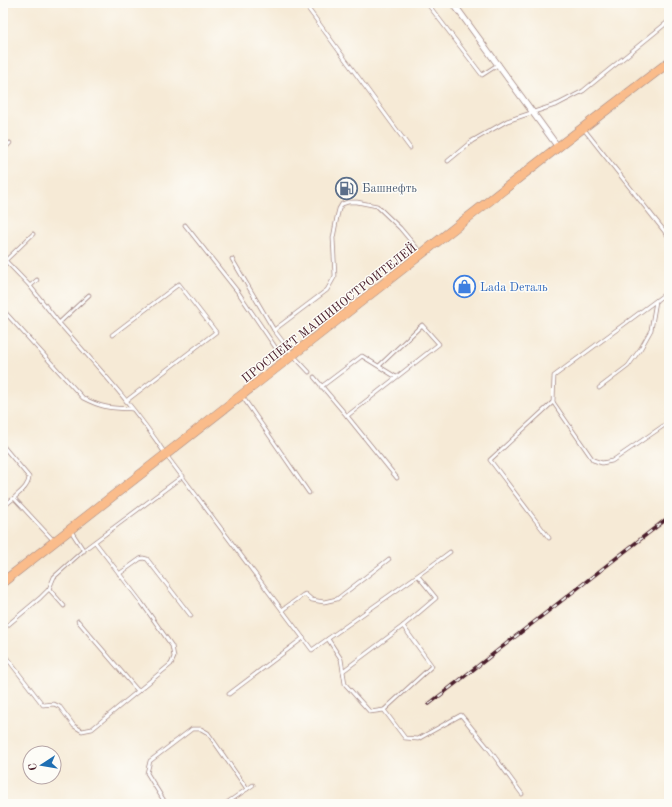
<svg xmlns="http://www.w3.org/2000/svg" width="672" height="807" viewBox="0 0 672 807" font-family="'Old Standard TT',serif">
  <style>
    .lines { fill: none; stroke-linecap: round; stroke-linejoin: round }
    .service-casing { stroke: #a08480; stroke-width: 4.5 }
    .minor-casing { stroke: #a08480; stroke-width: 7 }
    .primary-casing { stroke: #a08480; stroke-width: 10 }
    .service { stroke: #fff; stroke-width: 3 }
    .minor { stroke: #fff; stroke-width: 5.5 }
    .primary { stroke: #fabc8b; stroke-width: 9 }
    .rail-casing { stroke: #4a1f2b; stroke-width: 3.5 }
    .rail { stroke: #fdfcf7; stroke-width: 2; stroke-dasharray: 6; stroke-linecap: butt }
    .labels { text-anchor: middle; stroke-width: 3; stroke-linejoin: round; paint-order: stroke }
    .service-label { font-size: 12px; fill: #4e5e75; stroke: #fdfcf7; text-anchor: start }
    .shop-label { font-size: 12px; fill: #366cbe; stroke: #fdfcf7; text-anchor: start }
    .street-label { font-size: 12px; fill: #4a1f2b; stroke: #fdfcf7 }
  </style>
  <rect width="100%" height="100%" fill="#fdfcf7"/>
  <filter id="ink" filterUnits="userSpaceOnUse"><feTurbulence type="fractalNoise" baseFrequency=".025" numOctaves="2"/><feDisplacementMap in="SourceGraphic" scale="8" xChannelSelector="R" yChannelSelector="G"/><feConvolveMatrix kernelMatrix="1 2 1 2 8 2 1 2 1" color-interpolation-filters="sRGB"/></filter>
  <filter id="wash" filterUnits="userSpaceOnUse"><feTurbulence type="fractalNoise" baseFrequency=".012" numOctaves="4" result="noise"/><feDisplacementMap in="SourceGraphic" scale="16" xChannelSelector="R" yChannelSelector="G"/><feGaussianBlur stdDeviation="0.9" result="paint"/><feColorMatrix in="noise" values="0 0 0 0 0 0 0 0 0 0 0 0 0 0 0 0 0 1.4 0 .05"/><feComposite in="paint" operator="in"/></filter>
  <g filter="url(#wash)">
    <rect width="100%" height="100%" fill="#f6ead6"/>
  </g>
  <g filter="url(#ink)">
    <g class="lines">
      <defs>
        <g id="service">
          <path d="M304,3l106,145"/>
          <path d="M427,3l55,72 17,-11"/>
          <path d="M583,128l86,109"/>
          <path d="M3,150l7,-7"/>
          <path d="M448,161l24,-20 35,-20 51,-17 25,-13 86,-70"/>
          <path d="M185,225l53,67 46,68"/>
          <path d="M3,258l27,28 29,37"/>
          <path d="M232,259l42,71 19,25 16,17"/>
          <path d="M5,261l28,-27"/>
          <path d="M30,286l7,-6"/>
          <path d="M669,291l-115,85 -1,26 40,58 9,3 10,-2 57,-39"/>
          <path d="M89,295l-30,28c37,42 76,84 107,132l146,195 119,-84 19,-14"/>
          <path d="M3,310l80,88c19,10 28,10 49,11"/>
          <path d="M274,330l53,-40 8,-14 -2,-38 4,-21 2,-8 3,-5 6,-2h9l20,4 23,22 21,25"/>
          <path d="M112,335l67,-51 37,48 -90,69"/>
          <path d="M314,377l33,39 92,-72 -17,-19 -43,41"/>
          <path d="M321,387l41,-31 34,21"/>
          <path d="M599,388l29,-22 13,-18 10,-18 5,-29"/>
          <path d="M242,396l67,97"/>
          <path d="M347,416l50,62"/>
          <path d="M3,446l26,31c0,9 -9,15 -15,21"/>
          <path d="M3,507l11,-9 39,42"/>
          <path d="M71,531l13,20"/>
          <path d="M549,538l-59,-78 63,-58"/>
          <path d="M119,574l21,-15 3,-1 4,1 44,57"/>
          <path d="M49,589l15,17"/>
          <path d="M282,610l21,-15 2,-1 7,6 12,2 13,-3 52,-40"/>
          <path d="M78,621l60,70"/>
          <path d="M403,626l33,-28 -18,-22"/>
          <path d="M3,629l37,-31 9,-9 5,-12 31,-28 98,-73"/>
          <path d="M328,639l13,20 4,25 25,28 14,-2 21,28 13,1 43,-24 28,34 33,45"/>
          <path d="M3,653l40,52 11,-1 6,3 14,19 8,5 10,-2 79,-65 3,-7 -2,-11 -31,-44 -46,-60"/>
          <path d="M343,671l60,-45 29,40 -48,44"/>
          <path d="M229,694l74,-56"/>
          <path d="M166,804l-19,-31 3,-12 42,-32h9l7,4 39,56"/>
          <path d="M225,804l28,-19"/>
        </g>
        <path id="minor" d="M453,3l105,144"/>
        <path id="primary" d="M3,582l555,-435 111,-85"/>
      </defs>
      <use href="#service" class="service-casing"/>
      <use href="#minor" class="minor-casing"/>
      <use href="#primary" class="primary-casing"/>
      <use href="#service" class="service"/>
      <use href="#minor" class="minor"/>
      <use href="#primary" class="primary"/>
      <defs>
        <path id="rail" d="M429,704l240,-187"/>
      </defs>
      <use href="#rail" class="rail-casing"/>
      <use href="#rail" class="rail"/>
    </g>
  </g>
  <defs>
    <symbol id="fuel-ring" viewBox="-11 -11 22 22"><circle r="9.5" fill="#fdfcf7" stroke="#5c6f8a" stroke-width="1.5"/><path d="M-5.5-6h7V0h2V4h1.3V-2.5L3-4.5l.8-.8L6-3V5H2.5V1h-1V6h-7ZM-4.2-4.7v3.2H.2V-4.7Z" fill="#5c6f8a"/></symbol>
    <symbol id="shop-ring" viewBox="-11 -11 22 22"><circle r="9.5" fill="#fdfcf7" stroke="#3f7fe0" stroke-width="1.5"/><path d="M-5-2.5h2.3a2.7 3.5 0 0 1 5.4 0H5L5.5 6h-11ZM-1.5-2.5h3a1.5 2.3 0 0 0-3 0Z" fill="#3f7fe0"/></symbol>
  </defs>
  <g fill-rule="evenodd">
    <use href="#fuel-ring" x="334" y="176" width="25" height="25"/>
    <use href="#shop-ring" x="452" y="274" width="25" height="25"/>
  </g>
  <g class="labels">
    <g class="service-label">
      <text x="362" y="192">Башнефть</text>
    </g>
    <g class="shop-label">
      <text x="480" y="291">Lada Dеталь</text>
    </g>
    <g class="street-label">
      <text transform="translate(329 313) rotate(-38)" y="4">ПРОСПЕКТ МАШИНОСТРОИТЕЛЕЙ</text>
    </g>
  </g>
  <rect width="672" height="807" fill="none" stroke="#fdfcf7" stroke-width="16"/>
  <g transform="translate(42 765) rotate(258)"><circle r="19" fill="#fdfcf7" stroke="#b5a4a5"/>
  <path d="M0-3L7 15L0 10L-7 15Z" fill="#1f6fb2"/>
  <text y="-6" font-size="11" font-weight="bold" text-anchor="middle" fill="#4a1f2b">С</text>
  </g>
</svg>
